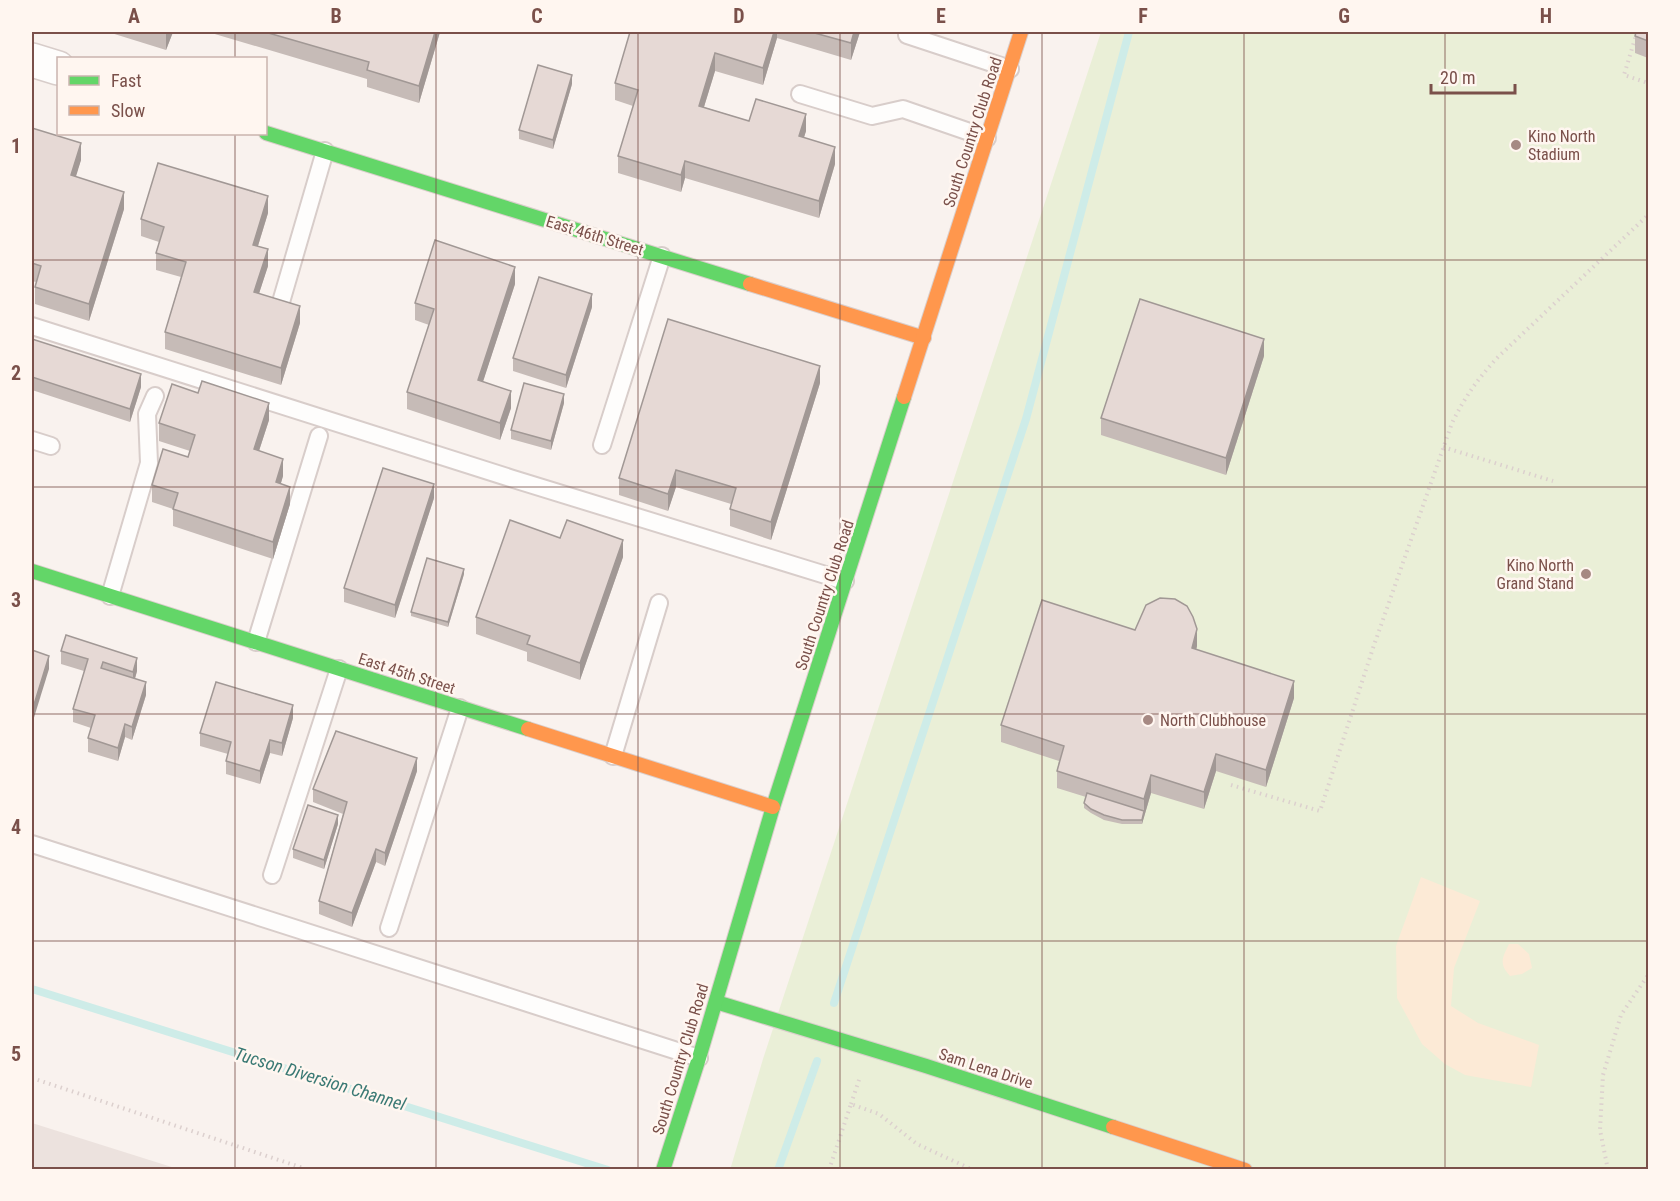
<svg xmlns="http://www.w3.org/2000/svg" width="1680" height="1201" viewBox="0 0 1680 1201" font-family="'Roboto Condensed',sans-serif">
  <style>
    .industrial { fill: #ece2de }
    .green { fill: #eaefd7 }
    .sand { fill: #fcead6 }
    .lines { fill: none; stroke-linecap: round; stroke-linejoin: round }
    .stream { stroke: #ceece8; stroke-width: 8 }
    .lane-casing { stroke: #d8cdca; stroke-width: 20 }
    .street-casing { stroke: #d8cdca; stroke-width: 36 }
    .fast-casing { stroke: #dacecb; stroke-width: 16 }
    .slow-casing { stroke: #dacecb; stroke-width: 16 }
    .path { stroke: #dcd0ce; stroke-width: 4; stroke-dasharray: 1.5 4.5; stroke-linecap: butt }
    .lane { stroke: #fefdfc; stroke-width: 16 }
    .street { stroke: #fefdfc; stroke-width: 33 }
    .fast { stroke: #63d668; stroke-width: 14 }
    .slow { stroke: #ff974d; stroke-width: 14 }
    .wall { fill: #c6bbb7 }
    .shaded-wall { fill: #a19895 }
    .building { fill: #e6d9d5; stroke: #a19895; stroke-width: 1.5 }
    .grid { fill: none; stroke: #7a504a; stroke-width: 1.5; stroke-opacity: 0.55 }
    .poi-dot { fill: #a68983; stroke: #fff6f0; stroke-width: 2 }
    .labels { text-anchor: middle; stroke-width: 5; stroke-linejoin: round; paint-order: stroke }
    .street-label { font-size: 16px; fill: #7a504a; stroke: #fff6f0 }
    .poi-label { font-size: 16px; fill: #7a504a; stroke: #fff6f0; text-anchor: start }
    .water-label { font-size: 18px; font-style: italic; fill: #3a7974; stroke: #fff6f0 }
    .neatline { fill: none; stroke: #7a504a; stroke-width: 2 }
    .grid-label { font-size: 20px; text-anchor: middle; font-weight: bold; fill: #7a504a }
  </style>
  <rect width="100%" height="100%" fill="#f9f2ee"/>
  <path class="industrial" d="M32,1123l146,46h-146z"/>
  <path class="green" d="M1101,32h547v1137l-918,1 33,-111z"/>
  <g class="sand">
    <path d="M1421,877l59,24 -26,67 -3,38 27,17 61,22 -8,42 -66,-12 -20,-11 -23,-20 -25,-46 -1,-52z"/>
    <path d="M1509,944h9l11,10 3,14 -10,6 -12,2c-12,-13 -7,-19 -1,-32z"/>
  </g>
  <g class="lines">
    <g class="stream">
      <path d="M32,989l576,181"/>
      <path d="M834,1003l192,-584 103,-387"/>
      <path d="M778,1170l39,-109"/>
    </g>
    <defs>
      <g id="lane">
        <path d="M907,35l103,34"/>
        <path d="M800,94l72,22 31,-7 84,29"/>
        <path d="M281,302l44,-151"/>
        <path d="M32,326l478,152 335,103"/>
        <path d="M32,440l19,6"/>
        <path d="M602,445l60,-189"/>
        <path d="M110,596l39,-133 -2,-49 8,-18"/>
        <path d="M256,642l63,-206"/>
        <path d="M613,756l46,-153"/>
        <path d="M32,844l667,214"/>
        <path d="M272,875l67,-206"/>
        <path d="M389,928l71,-220"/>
      </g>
      <path id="street" d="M32,60l26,8"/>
      <g id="fast">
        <path d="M266,133l484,151"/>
        <path d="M32,571l496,158"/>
        <path d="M716,1002l210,64 187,61"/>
        <path d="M663,1170l36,-112 74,-251 131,-410"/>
      </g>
      <g id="slow">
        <path d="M750,284l174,54"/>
        <path d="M904,397l117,-365"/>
        <path d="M528,729l245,78"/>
        <path d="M1113,1127l132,43"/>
      </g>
    </defs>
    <use href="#lane" class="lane-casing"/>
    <use href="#street" class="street-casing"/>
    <use href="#fast" class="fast-casing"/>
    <use href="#slow" class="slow-casing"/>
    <g class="path">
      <path d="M1637,32l-13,43 24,8"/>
      <path d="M1443,447l110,34"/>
      <path d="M1231,785l89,26 53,-163 79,-225c14,-28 25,-43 46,-66l150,-142"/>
      <path d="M32,1078l277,92"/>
      <path d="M851,1104l9,-27"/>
      <path d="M829,1170l22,-66 28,10 38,30 56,26"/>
      <path d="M1608,1170l-8,-40 3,-55 18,-60 27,-40"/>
    </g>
    <use href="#lane" class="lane"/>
    <use href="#street" class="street"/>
    <use href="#fast" class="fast"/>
    <use href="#slow" class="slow"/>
  </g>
  <g class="wall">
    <path d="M108,32h65l-7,18z"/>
    <path d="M208,32h232l-21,71 -52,-16v-8z"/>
    <path d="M630,32h230l-9,28 -74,-22 -14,47 -48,-14 -11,36 45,14 57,10 -2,6 31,27 -16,54 -134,-40 -4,14 -63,-19v-17l15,-50 -18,-6v-17z"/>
    <path d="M1648,32v26l-13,-5v-17z"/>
    <path d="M572,84l-19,65 -34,-10v-9z"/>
    <path d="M32,128l49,32 -6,17 49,32 -35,112 -54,-17v-17l1,-5 -4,-1z"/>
    <path d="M268,213l-10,33 10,20 -9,27 41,30 -19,62 -116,-36v-17l16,-55 -25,-7v-17l3,-11 -18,-6v-17z"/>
    <path d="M515,284l-32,97 28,27 -11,32 -93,-31v-17l22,-67 -14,-5v-17z"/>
    <path d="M592,307l-26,81 -53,-17v-13z"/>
    <path d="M32,339l109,48 -11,35 -98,-32z"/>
    <path d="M1264,356l-38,119 -125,-40v-17z"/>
    <path d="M820,383l-49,157 -41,-14v-17l1,-5 -55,-17 -8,24 -49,-16v-17z"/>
    <path d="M564,403l-13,47 -40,-11v-9z"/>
    <path d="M269,420l-10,31 24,25 -2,7 9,21 -17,55 -100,-33v-17l-21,-7v-17l36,-28 2,-6 -31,-10v-18z"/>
    <path d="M434,498l-39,120 -51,-16v-14z"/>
    <path d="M560,538l63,19 -43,123 -53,-19v-9l-51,-18v-17z"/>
    <path d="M464,574l-16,53 -37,-11v-4z"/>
    <path d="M1135,630l62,16 -1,4 98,48 -28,89 -50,-16 -12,38 -53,-16 -9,31h-20l-18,-4 -13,-7 -7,-5v-5l2,-6 -29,-9v-17l2,-10 -58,-19v-17z"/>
    <path d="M61,651l76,20 -2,8 11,16 -14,45 -7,-3 -7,24 -30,-9v-14l3,-10 -18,-6v-13l11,-38 -23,-7z"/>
    <path d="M293,718l-11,38 -12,-3 -10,31 -34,-10v-13l2,-7 -28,-8v-13z"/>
    <path d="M417,771l-32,95 -9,-4 -24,65 -33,-13v-13l24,-87 -30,-12v-13z"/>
    <path d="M338,824l-14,45 -31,-11v-9z"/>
  </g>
  <g class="shaded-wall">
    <path d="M166,32h7l-7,18z"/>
    <path d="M435,32h5l-21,71v-17z"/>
    <path d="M774,32h3v6l-14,47v-17z"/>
    <path d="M854,32h6l-9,28v-17z"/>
    <path d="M715,53v18l-16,52v-17z"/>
    <path d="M572,75v9l-19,65v-9z"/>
    <path d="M806,114v17l-7,22v-17z"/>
    <path d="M81,143v17l-10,33v-18z"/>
    <path d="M835,147v17l-16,54v-17z"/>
    <path d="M685,161v17l-4,14v-17z"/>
    <path d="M124,192v17l-35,112v-17z"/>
    <path d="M268,196v17l-15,49v-17z"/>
    <path d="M268,249v17l-14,43v-17z"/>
    <path d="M515,267v17l-37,113v-17z"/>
    <path d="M592,294v13l-26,81v-13z"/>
    <path d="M300,306v17l-19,62v-17z"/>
    <path d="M1264,339v17l-38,119v-17z"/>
    <path d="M820,366v17l-49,157v-18z"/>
    <path d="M141,374v13l-11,35v-13z"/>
    <path d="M511,391v17l-11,32v-17z"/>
    <path d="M564,394v9l-13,47v-9z"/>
    <path d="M269,403v17l-15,46v-17z"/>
    <path d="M283,459v17l-7,23v-17z"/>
    <path d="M676,470v17l-8,24v-17z"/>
    <path d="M434,484v14l-39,120v-13z"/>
    <path d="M290,487v17l-17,55v-17z"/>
    <path d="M623,540v17l-43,123v-17z"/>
    <path d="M464,569v5l-16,53v-5z"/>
    <path d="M1197,629v17l-5,19v-17z"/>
    <path d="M49,656v13l-17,55v-13z"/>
    <path d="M137,658v13l-4,14v-13z"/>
    <path d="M1294,681v17l-28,89v-17z"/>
    <path d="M146,682v13l-14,45v-13z"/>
    <path d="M293,705v13l-11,38v-13z"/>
    <path d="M125,724v13l-7,24v-13z"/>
    <path d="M270,740v13l-10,31v-13z"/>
    <path d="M1216,754v17l-12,38v-17z"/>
    <path d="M417,758v13l-32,95v-13z"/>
    <path d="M1151,775v18l-9,31v-4l2,-9v-12z"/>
    <path d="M338,815v9l-14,45v-9z"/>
    <path d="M376,849v13l-24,65v-14z"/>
  </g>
  <g class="building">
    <path d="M265,32h170l-16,54 -52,-16 2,-8z"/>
    <path d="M630,32h144l-11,36 -48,-15 -16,53 50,15 7,-22 50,15 -7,22 36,11 -16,54 -134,-40 -4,14 -63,-19 20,-66 -23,-7z"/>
    <path d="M811,32h43l-3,11z"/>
    <path d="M1636,32h12v9l-13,-5z"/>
    <path d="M538,65l34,10 -19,65 -34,-10z"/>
    <path d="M32,128l49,15 -10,32 53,17 -35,112 -54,-17 6,-21 -9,-3z"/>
    <path d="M158,163l110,33 -15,49 15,4 -14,43 46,14 -19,62 -116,-36 21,-70 -30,-9 8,-26 -23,-8z"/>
    <path d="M435,240l80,27 -37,113 33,11 -11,32 -93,-31 27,-83 -19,-6z"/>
    <path d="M539,277l53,17 -26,81 -53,-17z"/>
    <path d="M1140,299l124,40 -38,119 -125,-40z"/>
    <path d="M668,319l152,47 -49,156 -41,-13 6,-21 -60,-18 -8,24 -49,-16z"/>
    <path d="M32,339l109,35 -11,35 -98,-32z"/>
    <path d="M202,381l67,22 -15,46 29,10 -7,23 14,5 -17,55 -100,-33 5,-16 -26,-8 11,-36 25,8 7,-22 -36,-12 13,-39 26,9z"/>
    <path d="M524,383l40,11 -13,47 -40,-11z"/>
    <path d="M383,468l51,16 -39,121 -51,-17z"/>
    <path d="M510,520l50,18 7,-18 56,20 -43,123 -53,-19 3,-8 -54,-19z"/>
    <path d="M427,558l37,11 -16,53 -37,-10z"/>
    <path d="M1160,598l15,1 12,7 6,11 4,12 -5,19 102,33 -28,89 -50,-16 -12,38 -53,-17 -7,24 -87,-28 7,-25 -63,-21 41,-125 93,30 11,-25z"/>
    <path d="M66,635l71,23 -4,14 -30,-10 -2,6 45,14 -14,45 -7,-3 -7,24 -30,-10 7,-23 -22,-6 15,-50 -27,-8z"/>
    <path d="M32,650l17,6 -17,55z"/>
    <path d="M216,682l77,23 -11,38 -12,-3 -10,31 -34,-10 5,-19 -31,-9z"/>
    <path d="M336,731l81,27 -32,95 -9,-4 -24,64 -33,-12 28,-99 -34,-13z"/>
    <path d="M1087,793l57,18 -2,9h-20l-18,-5 -13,-6 -7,-6z"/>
    <path d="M308,805l30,10 -14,45 -31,-11z"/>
  </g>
  <path class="grid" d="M235,32v26M436,32v1138M638,32v1138M840,32v1138M1042,32v1138M1244,32v1138M1445,32v1138M235,134v1036M32,260h1616M32,487h1616M32,714h1616M32,941h1616"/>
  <g class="poi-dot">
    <circle cx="1516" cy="145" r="6"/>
    <circle cx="1586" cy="574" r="6"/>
    <circle cx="1148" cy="720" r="6"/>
  </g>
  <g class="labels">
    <g class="street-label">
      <text transform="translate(972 132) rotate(-72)" y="6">South Country Club Road</text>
      <text transform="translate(595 235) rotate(17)" y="6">East 46th Street</text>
      <text transform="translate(824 595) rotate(-72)" y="6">South Country Club Road</text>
      <text transform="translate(407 673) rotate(18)" y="6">East 45th Street</text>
      <text transform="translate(680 1059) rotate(-73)" y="6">South Country Club Road</text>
      <text transform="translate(986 1068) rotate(18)" y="6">Sam Lena Drive</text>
    </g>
    <g class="poi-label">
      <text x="1528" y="142">Kino North<tspan x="1528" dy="18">Stadium</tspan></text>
      <text x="1574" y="571" text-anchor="end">Kino North<tspan x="1574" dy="18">Grand Stand</tspan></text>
      <text x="1160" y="726">North Clubhouse</text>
    </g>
    <g class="water-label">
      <text transform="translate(320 1079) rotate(17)" y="6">Tucson Diversion Channel</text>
    </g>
  </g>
  <rect width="1680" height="1201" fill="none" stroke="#fff6f0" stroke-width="66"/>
  <rect x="57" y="57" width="210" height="78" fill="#fff6f0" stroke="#cab4ae" stroke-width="1.5"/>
  <rect x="69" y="76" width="30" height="9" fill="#63d668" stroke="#cab4ae" stroke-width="1.5"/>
  <text x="111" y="87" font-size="18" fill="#7a504a">Fast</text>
  <rect x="69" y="106" width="30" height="9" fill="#ff974d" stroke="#cab4ae" stroke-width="1.5"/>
  <text x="111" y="117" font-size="18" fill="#7a504a">Slow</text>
  <path d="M1431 84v9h84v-9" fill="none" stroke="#7a504a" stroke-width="3"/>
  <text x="1440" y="84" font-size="18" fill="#7a504a" stroke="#fff6f0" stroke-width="4.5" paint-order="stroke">20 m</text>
  <rect x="33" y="33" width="1614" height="1135" class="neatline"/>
  <g class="grid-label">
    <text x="134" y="23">A</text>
    <text x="336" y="23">B</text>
    <text x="537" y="23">C</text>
    <text x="739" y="23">D</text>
    <text x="941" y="23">E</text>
    <text x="1143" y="23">F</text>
    <text x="1344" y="23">G</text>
    <text x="1546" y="23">H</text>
    <text x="16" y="153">1</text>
    <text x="16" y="380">2</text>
    <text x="16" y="607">3</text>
    <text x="16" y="834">4</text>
    <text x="16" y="1061">5</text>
  </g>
</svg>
